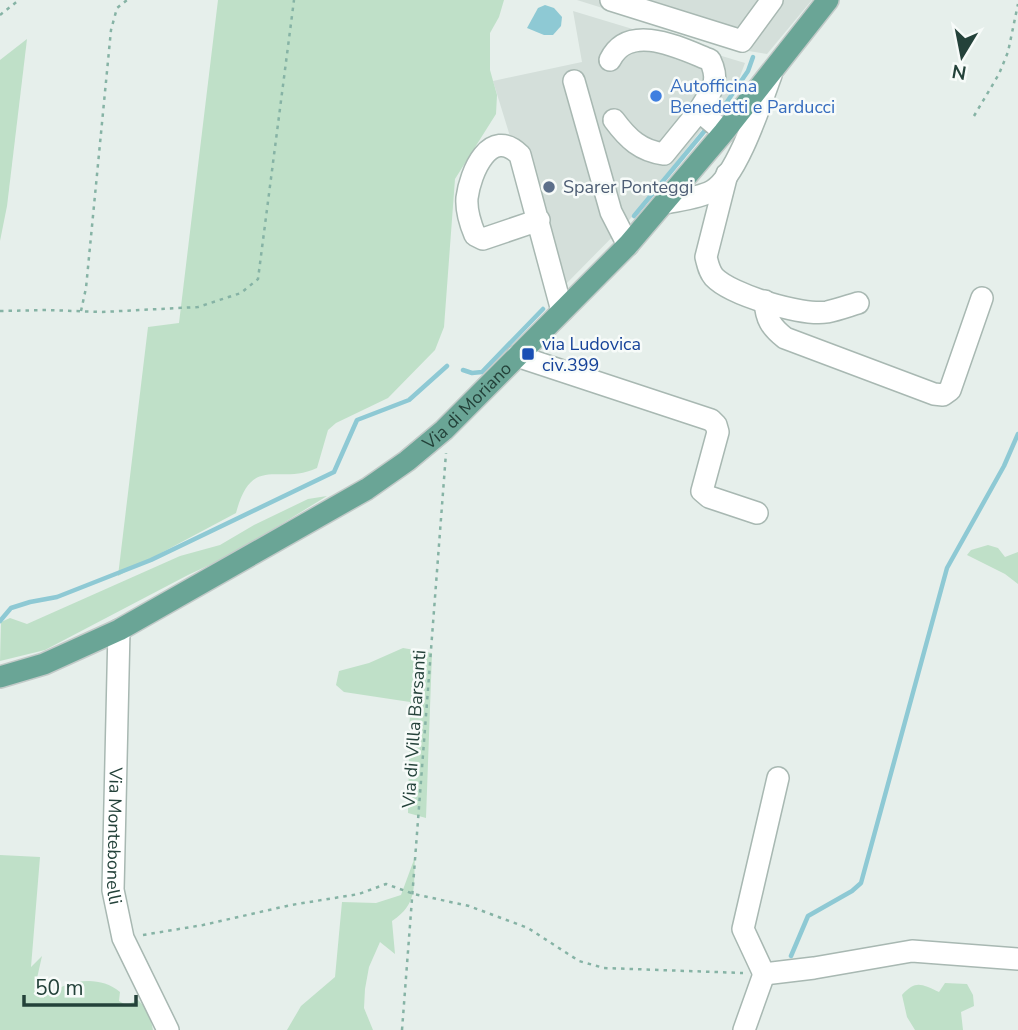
<svg xmlns="http://www.w3.org/2000/svg" width="1018" height="1030" viewBox="0 0 1018 1030" font-family="'Nunito Sans',sans-serif">
  <style>
    .built { fill: #d4dfda }
    .green { fill: #bfe0c8 }
    .water { fill: #8ec9d4 }
    .lines { fill: none; stroke-linecap: round; stroke-linejoin: round }
    .stream { stroke: #8ec9d4; stroke-width: 4.5 }
    .minor-casing { stroke: #a8b8b2; stroke-width: 24 }
    .major-casing { stroke: #c2cac8; stroke-width: 24 }
    .path { stroke: #86b3a5; stroke-width: 2.5; stroke-dasharray: 3.5 5; stroke-linecap: butt }
    .minor { stroke: #fff; stroke-width: 21 }
    .major { stroke: #6aa596; stroke-width: 21 }
    .shop-dot { fill: #3f7fe0; stroke: #f7fbf9; stroke-width: 2.5 }
    .service-dot { fill: #5c6f8a; stroke: #f7fbf9; stroke-width: 2.5 }
    .transit-dot { fill: #1a4fb4; stroke: #f7fbf9; stroke-width: 2.5 }
    .labels { text-anchor: middle; stroke-width: 5; stroke-linejoin: round; paint-order: stroke }
    .shop-label { font-size: 18px; fill: #366cbe; stroke: #f7fbf9; text-anchor: start }
    .service-label { font-size: 18px; fill: #4e5e75; stroke: #f7fbf9; text-anchor: start }
    .transit-label { font-size: 18px; fill: #164399; stroke: #f7fbf9; text-anchor: start }
    .street-label { font-size: 18px; fill: #24423a; stroke: #f7fbf9 }
  </style>
  <rect width="100%" height="100%" fill="#e6efeb"/>
  <g class="built">
    <path d="M577,0h235l-45,54 -37,-6z"/>
    <path d="M573,11l172,52 -9,24 -105,131 -65,66 -14,-11 -59,-192 89,-19z"/>
  </g>
  <g class="green">
    <path d="M218,0h286l-5,17 -9,16v37l7,25 -1,19 -41,65 -11,148 -9,23 -47,48 -52,25 -8,7 -11,38c-39,18 -65,-15 -81,45l-118,63 30,-249 31,-4z"/>
    <path d="M27,39l-20,167 -7,35v-181z"/>
    <path d="M327,496l-94,58 -45,21 -143,75 -45,11 1,-39 9,-4 17,6 153,-68 40,-11 34,-20 54,-26z"/>
    <path d="M988,545l10,3 7,9 13,-5v32l-13,-10 -38,-19 4,-5z"/>
    <path d="M403,648l29,5 -6,165 -18,-5 2,-111 -66,-10 -8,-7 3,-14 30,-8z"/>
    <path d="M0,855l40,2 -9,110 11,-11 -7,31 8,11c21,-17 54,-25 77,-6l-1,9 7,4 12,-5 11,11 4,19h-153z"/>
    <path d="M415,857c-2,29 4,46 -23,64l3,33 -15,-12 -11,25 -4,22 -1,19 9,22h-86l14,-24 34,-29 7,-75 34,1 25,-8z"/>
    <path d="M945,983l22,1 6,11 1,11 -13,6 2,18h-48l-8,-13 -5,-22c14,-15 19,-11 37,-3z"/>
  </g>
  <path class="water" d="M545,5l9,3 8,9 -1,9 -8,9h-9l-17,-7 11,-20z"/>
  <g class="lines">
    <g class="stream">
      <path d="M718,115l30,-44 5,-14"/>
      <path d="M634,216l73,-88"/>
      <path d="M463,370l9,3 10,-1 61,-63"/>
      <path d="M0,621l11,-13 19,-6 27,-5 94,-37 183,-88 23,-52 52,-20 38,-34"/>
      <path d="M791,956l17,-40 44,-25 9,-8 86,-315 57,-102 14,-32"/>
    </g>
    <defs>
      <g id="minor">
        <path d="M611,0l131,41 30,-41"/>
        <path d="M610,60c19,-39 72,-11 100,0 11,23 1,30 -11,51"/>
        <path d="M574,81l37,131 17,33"/>
        <path d="M614,120c14,19 27,31 50,34l35,-43 25,21"/>
        <path d="M727,174l-21,83c2,8 3,14 8,20 17,18 88,39 113,35 10,-2 21,-6 31,-9"/>
        <path d="M665,203c15,-3 34,-5 47,-12 25,-14 49,-89 59,-116"/>
        <path d="M539,220l-56,19 -8,-4c-5,-12 -9,-24 -8,-37 3,-25 23,-73 53,-43l42,156"/>
        <path d="M765,301c1,18 6,26 20,37l149,56 9,1 7,-5 32,-92"/>
        <path d="M517,356l194,64 5,5 2,7 -16,59 7,6 48,16"/>
        <path id="s1" d="M119,630l-6,260 10,48 45,92"/>
        <path d="M778,778l-35,151 21,45 50,-6 98,-17 106,8"/>
        <path d="M744,1030l20,-56"/>
      </g>
      <g id="major">
        <path id="s2" d="M0,677l44,-13 75,-34 248,-141 40,-28 37,-31 184,-185 96,-113 104,-132"/>
      </g>
    </defs>
    <use href="#minor" class="minor-casing"/>
    <use href="#major" class="major-casing"/>
    <g class="path">
      <path d="M0,15l19,-15"/>
      <path d="M974,116l25,-42 9,-22 10,-48"/>
      <path d="M0,311l47,-1 55,2 96,-5 43,-14 17,-14 36,-279"/>
      <path d="M81,311l5,-23 25,-258 6,-22 10,-8"/>
      <path d="M143,935l60,-10 88,-20 68,-11 27,-10 28,10 55,12 59,22 51,33 25,7 139,5"/>
      <path d="M402,1030l44,-577"/>
    </g>
    <use href="#minor" class="minor"/>
    <use href="#major" class="major"/>
  </g>
  <circle class="shop-dot" cx="656" cy="96" r="7"/>
  <circle class="service-dot" cx="549" cy="187" r="7"/>
  <rect class="transit-dot" x="521" y="347" width="14" height="14" rx="3.5"/>
  <g class="labels">
    <g class="shop-label">
      <text x="670" y="92">Autofficina<tspan x="670" dy="21">Benedetti e Parducci</tspan></text>
    </g>
    <g class="service-label">
      <text x="563" y="193">Sparer Ponteggi</text>
    </g>
    <g class="transit-label">
      <text x="542" y="350">via Ludovica<tspan x="542" dy="21">civ.399</tspan></text>
    </g>
    <g class="street-label">
      <text dy="6" stroke="none"><textPath href="#s2" startOffset="544">Via di Moriano</textPath></text>
      <text transform="translate(414 729) rotate(-86)" y="6">Via di Villa Barsanti</text>
      <text dy="6" stroke="none"><textPath href="#s1" startOffset="206">Via Montebonelli</textPath></text>
    </g>
  </g>
  <g transform="translate(962 56) rotate(190)" stroke="#f7fbf9" stroke-width="5" paint-order="stroke">
  <path d="M0-5L12 26L0 18L-12 26Z" fill="#24423a"/>
  <text y="-10" font-size="19" font-weight="bold" text-anchor="middle" fill="#24423a">N</text>
  </g>
  <path d="M24 995v10h112v-10" fill="none" stroke="#24423a" stroke-width="3.5"/>
  <text x="35" y="995" font-size="21" fill="#24423a" stroke="#f7fbf9" stroke-width="5" paint-order="stroke">50 m</text>
</svg>
